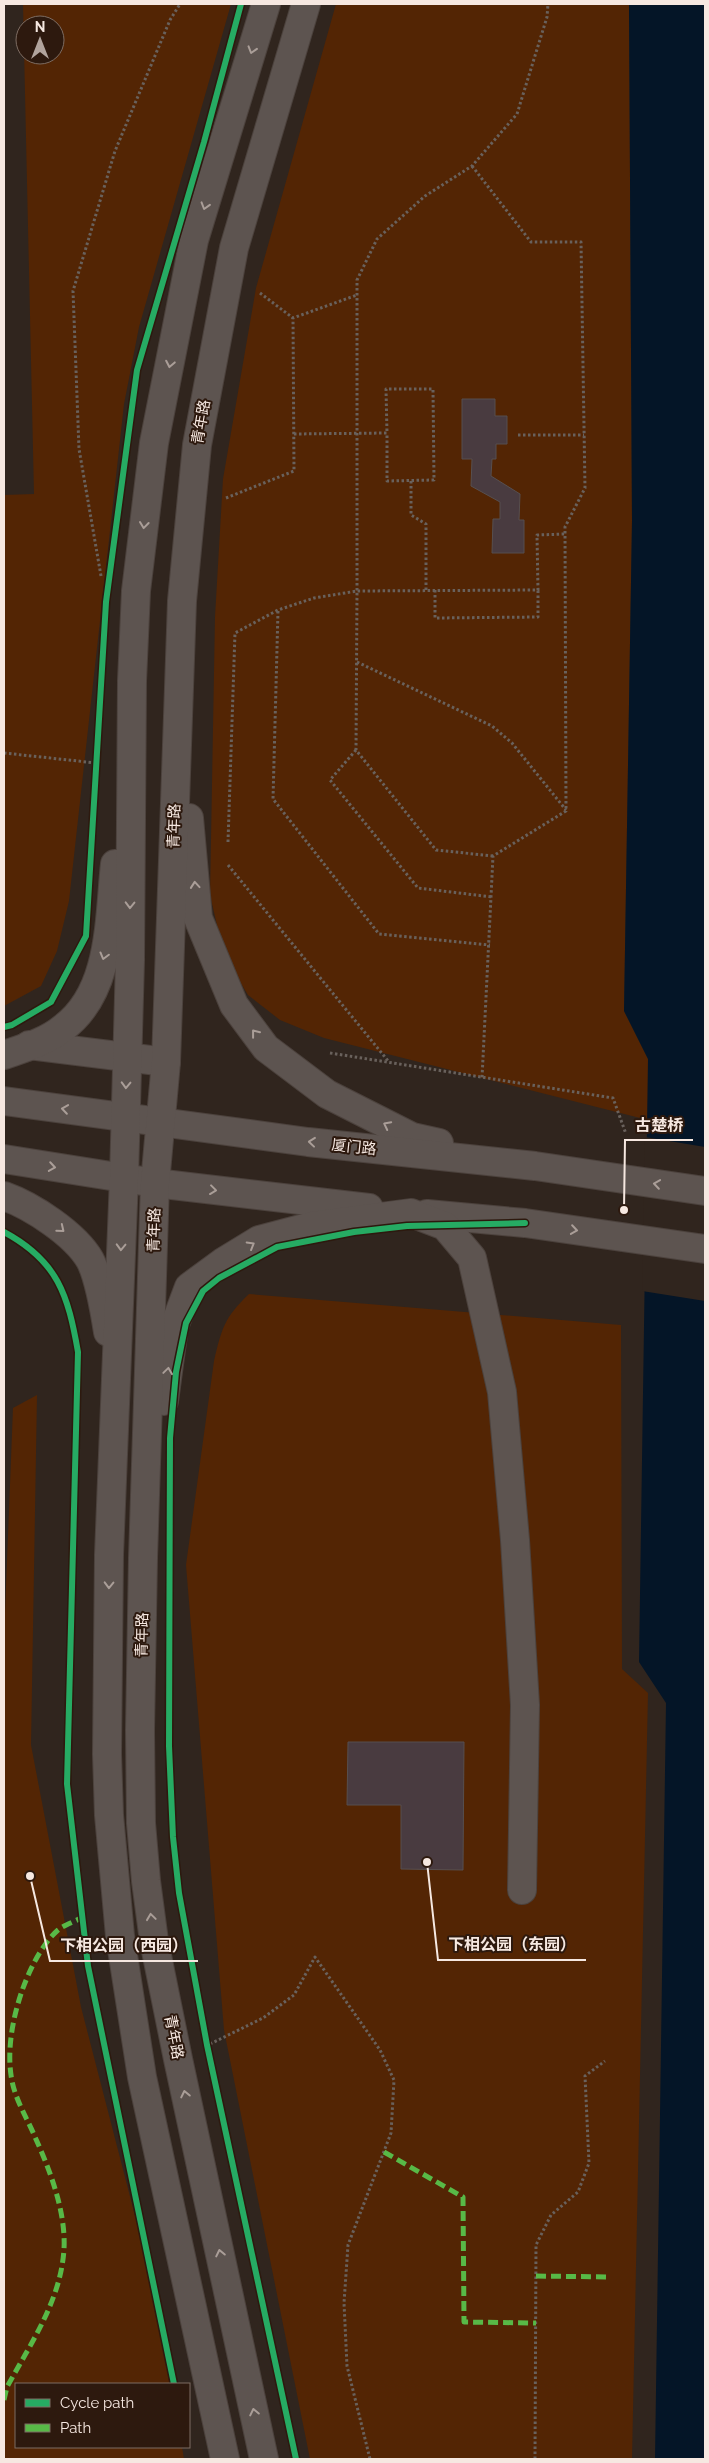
<svg xmlns="http://www.w3.org/2000/svg" width="709" height="2463" viewBox="0 0 709 2463" font-family="Raleway,'Noto Sans SC',sans-serif">
  <style>
    .green { fill: #532504; fill-rule: evenodd }
    .water { fill: #041527 }
    .pier { fill: #30251e }
    .building { fill: #493b40; stroke: #574f4f }
    .lines { fill: none; stroke-linecap: round; stroke-linejoin: round }
    .minor-casing { stroke: #4c423d; stroke-width: 30 }
    .path { stroke: #69615c; stroke-width: 3; stroke-dasharray: 2.5 2.5; stroke-linecap: butt }
    .minor { stroke: #5d5450; stroke-width: 28 }
    .quiet { stroke: #58b947; stroke-width: 5; stroke-dasharray: 10 5; stroke-linecap: butt }
    .cycleway-casing { stroke: #2d190e; stroke-width: 9 }
    .cycleway { stroke: #26ab63; stroke-width: 6 }
    .oneway { stroke: #aa9e98 }
    .labels { text-anchor: middle; stroke-width: 4; stroke-linejoin: round; paint-order: stroke }
    .street-label { font-size: 15px; fill: #f6e8e1; stroke: #2d190e }
    .leader { fill: none; stroke: #f6e8e1; stroke-width: 2 }
    .callout-dot { fill: #f6e8e1; stroke: #2d190e; stroke-width: 2 }
    .callout-label { font-size: 16px; text-anchor: middle; font-weight: bold; fill: #f6e8e1; stroke: #2d190e; stroke-width: 4; stroke-linejoin: round; paint-order: stroke }
  </style>
  <rect width="100%" height="100%" fill="#30251e"/>
  <g class="green">
    <path d="M23,4h208l-92,323 -15,77 -55,497 -12,50 -16,35 -37,20v-511l30,-1zM25,25h30v30h-30z"/>
    <path d="M336,4h293l3,517 -8,490 24,48v61l-324,-82 -44,-18 -32,-25 -24,-40 -14,-60 5,-278 8,-138 33,-191z"/>
    <path d="M249,1294l372,31 1,344 26,24 -16,766h-322l-86,-429 -38,-465 28,-204c8,-33 10,-43 35,-67z"/>
    <path d="M37,1395l-6,350 50,262 68,263 21,114h-154v63h166l2,12h-180v-821l9,-230z"/>
  </g>
  <path class="water" d="M629,4h76v2455h-50l11,-756 -27,-41 9,-603 -24,-48 8,-490z"/>
  <path class="pier" d="M645,1137l60,10v154l-63,-10z"/>
  <g class="building">
    <path d="M462,399h33v17h12v28h-11v15h-4l-1,17 29,18 -1,26h5v33h-32l1,-34h7v-17l-29,-16 1,-27h-10z"/>
    <path d="M348,1742h116l-1,128 -62,-1v-64h-54z"/>
  </g>
  <g class="lines">
    <defs>
      <g id="minor">
        <path d="M189,818l9,100 36,87 32,43 61,46 85,43 27,6"/>
        <path d="M29,1045l137,17"/>
        <path d="M4,1055c20,-7 42,-13 59,-27 49,-36 46,-109 52,-164"/>
        <path d="M4,1101l304,41 227,24 170,25"/>
        <path d="M4,1159l151,24 214,25"/>
        <path d="M4,1196c28,10 71,38 86,64 9,17 15,53 18,72"/>
        <path d="M427,1214l98,9 180,26"/>
        <path d="M164,1401l10,-74 15,-40 34,-25 36,-22 53,-14 99,-13 34,13 27,32 30,134 13,148 10,165 -3,185"/>
        <path d="M225,2459l-83,-382 -22,-141 -11,-121 -2,-61 2,-199 15,-377 6,-218 2,-279 4,-90 18,-148 40,-203 72,-236"/>
        <path d="M264,2459l-86,-400 -24,-118 -8,-60 -5,-58 -1,-93 3,-172 12,-375 11,-121 16,-461 15,-156 37,-197 72,-244"/>
      </g>
    </defs>
    <use href="#minor" class="minor-casing"/>
    <g class="path">
      <path d="M472,166l59,76h50l4,246 -20,39 1,284 -73,45 -11,222"/>
      <path d="M260,293l33,25"/>
      <path d="M294,434l93,-1 -1,-44h47l1,91 -47,1v-48"/>
      <path d="M518,435h66"/>
      <path d="M411,481v34l15,9v66"/>
      <path d="M226,498l68,-27 -1,-153 64,-23"/>
      <path d="M101,576l-22,-127 -6,-158 42,-140 55,-131 10,-16"/>
      <path d="M435,590v28l103,-1v-27"/>
      <path d="M278,611l-5,188 106,135 111,11"/>
      <path d="M357,662l135,64 20,17 54,67"/>
      <path d="M356,750l-26,30 88,108 74,9"/>
      <path d="M4,753l92,10"/>
      <path d="M228,842l7,-209 43,-23 36,-12 43,-7v-311l20,-41 48,-43 47,-30 45,-52 30,-97 1,-13"/>
      <path d="M493,856l-57,-6 -80,-100 1,-159 181,-1 -1,-55 28,-1"/>
      <path d="M228,865l161,197"/>
      <path d="M330,1053l283,45 13,36"/>
      <path d="M210,2044l53,-26 31,-23 21,-38 65,93 14,30 -3,53 -43,112 -4,58 3,63 23,93"/>
      <path d="M535,2459l1,-214 15,-30 27,-23 11,-29 -4,-87 20,-15"/>
    </g>
    <use href="#minor" class="minor"/>
    <g class="quiet">
      <path d="M384,2152l79,45 1,125 72,1"/>
      <path d="M536,2276l74,1"/>
      <path d="M4,2400l3,-13c24,-44 54,-87 57,-138 2,-37 -14,-79 -29,-112 -8,-19 -19,-36 -23,-56 -6,-30 1,-65 11,-93 7,-19 19,-44 35,-58 6,-5 16,-8 23,-12"/>
    </g>
    <defs>
      <g id="cycleway">
        <path d="M4,1027l8,-2 39,-23 35,-66 20,-334 31,-232 67,-228 37,-138"/>
        <path d="M4,1232c54,29 64,63 74,120l-11,432 21,182 86,418"/>
        <path d="M296,2459l-89,-414 -28,-152 -6,-56 -4,-91 1,-308 6,-66 10,-49 17,-32 16,-13 58,-31 77,-15 53,-6 118,-3"/>
      </g>
    </defs>
    <use href="#cycleway" class="cycleway-casing"/>
    <use href="#cycleway" class="cycleway"/>
  </g>
  <defs><path id="oneway-chevron" d="M-2-3.5L2.5 0L-2 3.5" fill="none" stroke-width="1.6" stroke-linecap="round" stroke-linejoin="round" transform="scale(1.25)"/></defs>
  <g class="oneway">
    <use href="#oneway-chevron" transform="translate(252 50) rotate(107)"/>
    <use href="#oneway-chevron" transform="translate(205 206) rotate(107)"/>
    <use href="#oneway-chevron" transform="translate(170 364) rotate(101)"/>
    <use href="#oneway-chevron" transform="translate(144 525) rotate(97)"/>
    <use href="#oneway-chevron" transform="translate(195 885) rotate(-95)"/>
    <use href="#oneway-chevron" transform="translate(130 905) rotate(91)"/>
    <use href="#oneway-chevron" transform="translate(104 956) rotate(105)"/>
    <use href="#oneway-chevron" transform="translate(255 1033) rotate(-128)"/>
    <use href="#oneway-chevron" transform="translate(126 1085) rotate(92)"/>
    <use href="#oneway-chevron" transform="translate(65 1109) rotate(-172)"/>
    <use href="#oneway-chevron" transform="translate(387 1125) rotate(-153)"/>
    <use href="#oneway-chevron" transform="translate(312 1142) rotate(-174)"/>
    <use href="#oneway-chevron" transform="translate(52 1167) rotate(9)"/>
    <use href="#oneway-chevron" transform="translate(657 1184) rotate(-172)"/>
    <use href="#oneway-chevron" transform="translate(213 1190) rotate(7)"/>
    <use href="#oneway-chevron" transform="translate(61 1229) rotate(39)"/>
    <use href="#oneway-chevron" transform="translate(574 1230) rotate(8)"/>
    <use href="#oneway-chevron" transform="translate(251 1245) rotate(-30)"/>
    <use href="#oneway-chevron" transform="translate(121 1247) rotate(92)"/>
    <use href="#oneway-chevron" transform="translate(168 1371) rotate(-82)"/>
    <use href="#oneway-chevron" transform="translate(109 1585) rotate(91)"/>
    <use href="#oneway-chevron" transform="translate(151 1917) rotate(-98)"/>
    <use href="#oneway-chevron" transform="translate(185 2094) rotate(-102)"/>
    <use href="#oneway-chevron" transform="translate(220 2253) rotate(-102)"/>
    <use href="#oneway-chevron" transform="translate(254 2412) rotate(-102)"/>
  </g>
  <g class="labels">
    <g class="street-label">
      <text transform="translate(201 422) rotate(-80)" y="5">青年路</text>
      <text transform="translate(174 826) rotate(-88)" y="5">青年路</text>
      <text transform="translate(354 1147) rotate(6)" y="5">厦门路</text>
      <text transform="translate(154 1230) rotate(-88)" y="5">青年路</text>
      <text transform="translate(142 1635) rotate(-89)" y="5">青年路</text>
      <text transform="translate(174 2037) rotate(79)" y="5">青年路</text>
    </g>
  </g>
  <path class="leader" d="M624 1210L625 1140H693M427 1862L438 1960H586M30 1876L50 1961H198"/>
  <g class="callout-dot">
    <circle cx="624" cy="1210" r="5"/>
    <circle cx="427" cy="1862" r="5"/>
    <circle cx="30" cy="1876" r="5"/>
  </g>
  <g class="callout-label">
    <text x="659" y="1131">古楚桥</text>
    <text x="512" y="1950">下相公园（东园）</text>
    <text x="124" y="1951">下相公园（西园）</text>
  </g>
  <rect width="709" height="2463" fill="none" stroke="#f6e8e1" stroke-width="10"/>
  <rect x="15" y="2383" width="175" height="65" fill="#2d190e" stroke="#7d6c62"/>
  <rect x="25" y="2399" width="25" height="8" fill="#26ab63" stroke="#7d6c62"/>
  <text x="60" y="2408" font-size="15" fill="#f6e8e1">Cycle path</text>
  <rect x="25" y="2424" width="25" height="8" fill="#58b947" stroke="#7d6c62"/>
  <text x="60" y="2433" font-size="15" fill="#f6e8e1">Path</text>
  <g transform="translate(40 40)"><circle r="24" fill="#2d190e" stroke="#7d6c62"/>
  <path d="M0-4L9 19L0 12L-9 19Z" fill="#b1a49d"/>
  <text y="-8" font-size="14" font-weight="bold" text-anchor="middle" fill="#f6e8e1">N</text>
  </g>
</svg>
